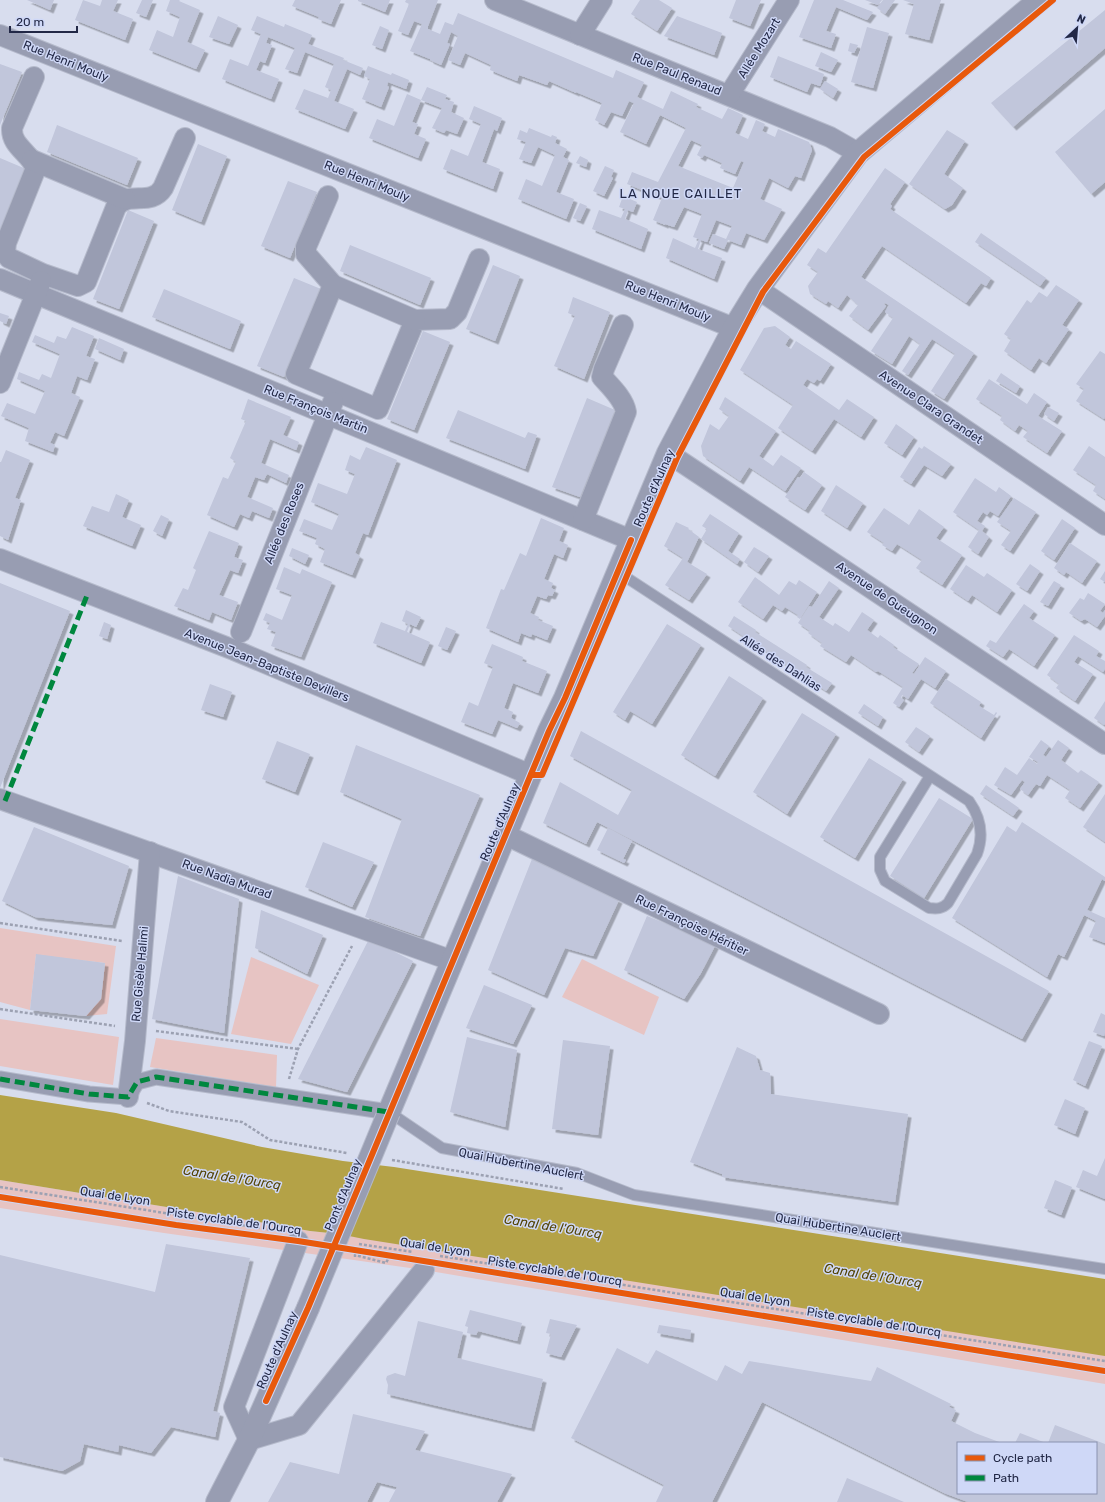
<svg xmlns="http://www.w3.org/2000/svg" width="1105" height="1502" viewBox="0 0 1105 1502" font-family="Rubik,sans-serif">
  <style>
    .green { fill: #e7c4c3 }
    .water { fill: #b4a247 }
    .building { fill: #c1c6db; fill-rule: evenodd; filter: url(#shadow) }
    .lines { fill: none; stroke-linecap: round; stroke-linejoin: round }
    .service-casing { stroke: #b5bacb; stroke-width: 12 }
    .pedestrian-casing { stroke: #b5bacb; stroke-width: 17 }
    .minor-casing { stroke: #b5bacb; stroke-width: 22 }
    .tertiary-casing { stroke: #b5bacb; stroke-width: 24 }
    .path { stroke: #9ca1b2; stroke-width: 2.5; stroke-dasharray: 3 2; stroke-linecap: butt }
    .service { stroke: #989db2; stroke-width: 10 }
    .pedestrian { stroke: #989db2; stroke-width: 15 }
    .minor { stroke: #989db2; stroke-width: 20 }
    .tertiary { stroke: #989db2; stroke-width: 22 }
    .tertiary-bridge-casing { stroke: #b5bacb; stroke-width: 24; stroke-linecap: butt }
    .tertiary-bridge { stroke: #989db2; stroke-width: 22 }
    .quiet { stroke: #00873e; stroke-width: 5; stroke-dasharray: 10 5; stroke-linecap: butt }
    .cycleway-casing { stroke: #cfd8f7; stroke-width: 8 }
    .cycleway { stroke: #e8590c; stroke-width: 6 }
    .labels { text-anchor: middle; stroke-width: 3; stroke-linejoin: round; paint-order: stroke }
    .street-label { font-size: 12px; fill: #222846; stroke: #cfd8f7 }
    .neighbourhood-label { font-size: 13px; letter-spacing: 1px; fill: #222846; stroke: #cfd8f7 }
    .water-label { font-size: 13px; font-style: italic; fill: #534405; stroke: #cfd8f7 }
  </style>
  <defs>
    <filter id="shadow"><feDropShadow dx="3.5" dy="3.5" stdDeviation="0" flood-color="#0004"/></filter>
  </defs>
  <rect width="100%" height="100%" fill="#d8ddee"/>
  <g class="green">
    <path d="M0,928l116,18 -9,68 -21,2 15,-18 4,-35 -69,-8 -6,55 -30,-8z"/>
    <path d="M251,957l68,28 -28,59 -60,-10z"/>
    <path d="M582,959l77,38 -15,38 -82,-38z"/>
    <path d="M0,1019l119,18 -6,48 -113,-19z"/>
    <path d="M156,1038l121,17 -1,32 -126,-20z"/>
    <path d="M0,1180l259,42 51,9 29,3 766,121v29l-681,-114 -260,-37 -164,-25z"/>
  </g>
  <path class="water" d="M0,1095l116,18 146,34 81,14 51,6 711,112v77l-741,-117 -25,-5 -29,-3 -51,-9 -259,-42z"/>
  <g class="building">
    <path d="M27,0h27l-4,10z"/>
    <path d="M83,0l17,6 2,-6h16l-5,11 20,8 -8,21 -50,-20z"/>
    <path d="M142,0h11l-7,17 -10,-4z"/>
    <path d="M170,0h10l-1,1 21,9 -13,32 18,8 -9,19 -47,-19 8,-20 16,7 7,-20 -14,-6z"/>
    <path d="M295,0h46l-10,24 -13,-5 1,-2 -27,-11z"/>
    <path d="M358,0h32l-5,12 -27,-11z"/>
    <path d="M406,0h32l-10,26v3l12,5 5,-12 8,3 5,-12 155,65 3,-8 28,12 -7,15 26,12 8,-18 27,13 -2,3 26,12 6,-11 15,7 -8,18 13,6 8,-19 9,4 -3,7 13,6 3,-8 31,13 3,8 -11,28 -6,-2 -7,12 -19,-10 -9,21 22,10 -18,31 -18,-7 -5,12 -13,-5 -4,9 -15,-6 4,-9 13,5 6,-13 -16,-6 -9,22 -6,-2 -3,9 24,9 -8,21 -48,-21 7,-20 22,10 4,-9 -6,-2 9,-23 -18,-7 -10,20 -9,-3v1l-12,-5 9,-22 -35,-14 5,-12 26,10 28,-54 -26,-13 -14,29 -26,-12 14,-29 -5,-2 -7,15 -11,-4 -7,13 -9,-5 7,-17 -26,-11v1l-27,-12 -2,4 -28,-10 -2,6 -27,-11 1,-5 -26,-12 -5,12 -12,-5 10,-24 -7,-4 -4,11 3,1 -9,21 -11,-5v-1l-20,-8 12,-27 -8,-3 -6,14 -10,-4 11,-27 -4,-2zM691,140l11,5 -5,10 5,3 2,-3 18,8 -2,5 15,6 6,-13 3,1 -11,26 -55,-22z"/>
    <path d="M640,0h19l13,8 -15,23 -26,-17z"/>
    <path d="M736,0h25l-11,26 -21,-8z"/>
    <path d="M814,0h29l30,12 -6,8 -31,-13 -10,24 10,3 -5,14 -32,-11z"/>
    <path d="M865,0h17l-4,5z"/>
    <path d="M883,0h12l-10,14 -8,-6z"/>
    <path d="M903,0h38l-12,40 -24,-6 9,-30z"/>
    <path d="M1105,10v38l-92,79 -22,-24z"/>
    <path d="M218,16l20,9 -9,19 -20,-7z"/>
    <path d="M257,16l27,11 1,-3 27,11 -4,9 36,14 -1,2 20,8 -3,7 -13,-6 -13,32 20,8 -9,20 -50,-20 9,-20 24,9 3,-8 -6,-3 9,-23 -29,-12 -8,21 -12,-4 10,-21 -17,-7 -10,-4 -2,6 6,2 -7,18 -5,-2 -4,9 23,9 -8,20 -49,-20 8,-20 18,7 13,-32 -10,-4z"/>
    <path d="M677,16l45,17 -8,22 -50,-19z"/>
    <path d="M380,26l9,4 -7,19 -10,-4z"/>
    <path d="M867,27l22,6 -16,55 -22,-6z"/>
    <path d="M850,43l8,2 -4,8 -6,-2z"/>
    <path d="M821,52l17,8 -7,12 -16,-6z"/>
    <path d="M778,56l46,18 -4,12 -9,-3 -4,9 -37,-15z"/>
    <path d="M0,64l22,8 -22,53z"/>
    <path d="M368,66l23,9 1,-2 17,7 -3,9 -18,-7 -1,4 2,1 -8,20 -19,-8 8,-20 -6,-3z"/>
    <path d="M825,81l13,8 -5,9 -13,-9z"/>
    <path d="M427,87l20,8 -2,4 9,3 -3,10 13,6 -7,16 -11,-4 -2,3 -12,-5 10,-20 -21,-8z"/>
    <path d="M407,94l14,6 -9,22 6,2 -4,10 12,5 -8,19 -49,-20 8,-19 17,7z"/>
    <path d="M474,106l28,12 -5,13 -3,-2 -12,33 18,7 -7,20 -50,-20 8,-20 17,7 13,-32 -12,-5z"/>
    <path d="M1105,109v73l-14,12 -36,-42z"/>
    <path d="M57,125l81,33 -11,27 -80,-33z"/>
    <path d="M529,128l22,9 1,-2 5,2 -2,6 12,6 -4,8 6,3 -13,32 18,7 -8,20 -48,-20 8,-20 16,7 13,-31 -17,-8 -7,16 -12,-4 7,-17 -9,-3 3,-9 7,3z"/>
    <path d="M947,130l18,11 -21,33 19,14 -11,17 -7,4 -36,-25z"/>
    <path d="M198,144l29,12 -26,66 -29,-12z"/>
    <path d="M580,156l8,4 -2,7 -10,-4z"/>
    <path d="M0,158l26,11 -26,64z"/>
    <path d="M605,166l9,4 -3,7 2,1 -9,18 -11,-5z"/>
    <path d="M885,168l20,14 -15,22 2,2 -2,3 101,69 -5,8 -5,-3 -15,20 -84,-57 -21,31 113,76 -30,46 -13,-8 24,-37 -23,-15 -24,36 -6,-4 18,-27 -11,-8 -17,28 -21,-13 22,-33 -8,-6 4,-7 -4,-2 -1,1 2,2 -18,24 -19,-14 9,-11 -11,-10 -9,13 -10,-7 -2,3 -16,-10 -2,-8 10,-14 -11,-7 11,-17 8,5z"/>
    <path d="M288,181l29,11 -27,66 -29,-12z"/>
    <path d="M623,196l14,6 -4,10 -5,-2 -3,9 23,10 -7,20 -49,-20 7,-19 22,8 4,-9 -6,-2z"/>
    <path d="M580,203l7,3 -7,15 -7,-3z"/>
    <path d="M128,210l26,11 -35,88 -26,-10z"/>
    <path d="M981,233l65,45 -6,8 -65,-44z"/>
    <path d="M350,245l81,33 -11,27 -80,-34z"/>
    <path d="M493,265l27,11 -25,65 -29,-12z"/>
    <path d="M294,278l27,11 -37,88 -27,-11z"/>
    <path d="M1056,285l23,15 -17,25 7,4 -23,34 -7,-5 -8,12 -27,-19 7,-12 -7,-5 23,-34 4,3 8,-11 8,5z"/>
    <path d="M164,289l77,32 -11,28 -78,-32z"/>
    <path d="M573,297l37,15 -26,67 -30,-13 21,-50 -7,-3z"/>
    <path d="M0,313l9,3 -3,8 -6,-3z"/>
    <path d="M775,326l15,11 -5,8 6,4 5,-8 35,23 -11,17 -3,-2 -3,4 -7,-4 -4,6 36,25 8,-11 27,18 -13,20 -27,-18 -22,32 -34,-23 15,-23 -53,-35 24,-42z"/>
    <path d="M72,327l22,9 -8,20 9,3 -8,21 -10,-4 -6,17 9,4 -16,39 -9,-4 -5,11 5,2 -2,7 -28,-11 4,-13 -28,-12 6,-13 28,11 10,-23 -28,-12 2,-7 20,8 3,-6 9,4 9,-24 -28,-12 3,-7 19,8 3,-7 9,3z"/>
    <path d="M423,331l27,11 -36,88 -27,-11z"/>
    <path d="M99,338l25,11 -4,11 -25,-11z"/>
    <path d="M1100,351l5,3v63l-1,2 -28,-18 8,-12 -8,-5z"/>
    <path d="M1001,373l19,13 -4,7 -20,-12z"/>
    <path d="M989,379l38,25 7,-11 13,9 -9,14 24,15 -15,22 -24,-16 5,-6 -9,-6 -4,6 -15,-11 2,-4 -26,-17z"/>
    <path d="M725,397l51,34 -17,25 14,10 8,-11 20,13 -16,23 -36,-24 -9,14 -37,-25 -2,-10 9,-22 9,6 10,-14 -10,-7z"/>
    <path d="M587,398l28,12 -35,87 -28,-10z"/>
    <path d="M248,399l43,18 -8,18 16,7 -3,8 -26,-11 -9,24 28,12 -3,8 -19,-9 -3,6 -9,-3 -8,20 26,11 -4,10 -17,-7 -3,7 -9,-4 -6,13 -27,-12 16,-38 5,2 8,-17 -6,-4 16,-37 -5,-2z"/>
    <path d="M1048,407l11,6 -5,8 -10,-7z"/>
    <path d="M458,410l67,28 3,-6 9,3 -12,34 -79,-31z"/>
    <path d="M896,424l18,13 -12,18 -18,-12z"/>
    <path d="M924,446l27,18 -9,12 -18,-11 -13,19 -11,-7 19,-30 3,2z"/>
    <path d="M1089,446l16,11v42l-12,-8 3,-6 -23,-15z"/>
    <path d="M366,447l31,13 -29,75 -5,-2 -8,20 5,3 -8,19 -32,-13 5,-13 -10,-5 2,-6 -18,-7 5,-12 28,11 7,-16 -28,-12 7,-19 29,11 8,-20 -10,-4 5,-15 10,5z"/>
    <path d="M6,450l24,10 -15,38 6,2 -13,40 -8,-4v-74h1z"/>
    <path d="M804,472l18,13 -17,25 -20,-13 13,-20 2,1z"/>
    <path d="M975,478l21,14 3,-5 12,9 -13,20 -8,-5 -3,4 -4,-3 -6,9 8,5 -3,5 7,6 -11,17 -10,-7 11,-17 -26,-18z"/>
    <path d="M836,485l27,18 -16,25 -26,-17z"/>
    <path d="M116,494l13,6 -7,17 19,8 -9,21 -49,-20 9,-20 17,6z"/>
    <path d="M1014,498l22,14 -26,39 -9,-6 10,-14 -14,-9z"/>
    <path d="M884,508l25,17 10,-16 25,18 -8,11 26,17 -20,30 -26,-17 6,-8 -25,-16 -5,7 -10,-6 2,-2 -17,-11z"/>
    <path d="M710,514l29,19 -11,18 12,8 -3,5 -36,-25 6,-10 -5,-3z"/>
    <path d="M161,515l8,4 -7,17 -9,-5z"/>
    <path d="M541,518l23,10 -5,13 9,4 -5,13 -9,-4 -10,25 9,4 -2,5 4,2 -3,6 -4,-1 -2,4 -9,-3 -7,17 9,4 -1,3 15,6 -6,14 -15,-6 -1,3 -10,-4 -3,9 -32,-14 15,-39 3,1 16,-37 6,3z"/>
    <path d="M1062,519l13,9 -21,32 -13,-9z"/>
    <path d="M676,522l13,6 -1,1 11,8 -12,25 20,12 -18,26 -24,-15 18,-27 -19,-12z"/>
    <path d="M209,531l30,12 -5,14 9,3 -5,13 -8,-3 -11,25 19,7 -7,18 -19,-8 -3,8 -35,-14 9,-18 5,2 8,-20 -3,-2z"/>
    <path d="M1070,543l27,18 -15,22 -16,-11 -2,3 -10,-7z"/>
    <path d="M754,547l15,9 -11,16 -14,-10z"/>
    <path d="M292,548l17,7 -4,9 -16,-8z"/>
    <path d="M1030,564l10,7 -13,20 -11,-7z"/>
    <path d="M966,565l18,12 3,-4 25,17 -15,22 -25,-17 -4,6 -18,-12z"/>
    <path d="M284,567l16,7 2,-5 30,13 -31,75 -30,-11 5,-14 -9,-3 3,-6 -7,-3 3,-7 16,7 10,-25 -16,-6z"/>
    <path d="M1105,571v11l-5,-3z"/>
    <path d="M755,577l24,18 10,-14 7,4 3,-5 18,12 -17,27 -3,-2 1,-2 -13,-8 -3,4 -9,-6 -10,14 -25,-17z"/>
    <path d="M829,581l10,7 -20,29 14,9 2,-3 14,9 13,-20 12,8 -7,10 11,8 2,-3 14,10 -1,2 26,17 -7,9 2,1 11,-17 21,14 -11,17 -14,-9 -13,20 -6,-4 -1,3 3,2 -5,7 -6,-4 10,-16 -25,-16 -2,1 -25,-17 -5,7 -26,-16 2,-3 -14,-10 2,-2 -12,-8 11,-17 3,1z"/>
    <path d="M1054,581l7,4 -13,21 -8,-4z"/>
    <path d="M0,583l70,28 -70,177z"/>
    <path d="M1088,593l17,11 -5,7 3,2 2,-3v6l-8,11 -12,-8 -4,2 -12,-8 11,-15 4,2z"/>
    <path d="M1024,604l10,7 -5,7 26,17 -21,31 -25,-17 -6,8 -17,-11 4,-6 6,3z"/>
    <path d="M406,610l15,7 -5,10 -6,-3 -3,8 23,10 -9,21 -48,-20 8,-21 24,9 3,-7 -6,-3z"/>
    <path d="M734,616l22,14 -1,2 52,33 -1,2 26,16 -6,8 -98,-65z"/>
    <path d="M104,622l7,3 -4,14 -8,-3z"/>
    <path d="M667,624l34,21 -49,79 -22,-13 -5,9 -12,-8z"/>
    <path d="M446,627l10,4 -9,19 -9,-4z"/>
    <path d="M1074,635l25,16 -3,5 9,5v8l-2,3 -25,-16 -4,6 19,12 -18,27 -19,-13 3,-4 -12,-9z"/>
    <path d="M492,644l31,13 -1,4 25,10 -9,22 -25,-10 -9,25 9,4 -2,6 9,5 -3,5 -19,-8 -6,14 -31,-12 8,-20 9,4 15,-39 -9,-4z"/>
    <path d="M729,676l34,22 -48,78 -34,-21z"/>
    <path d="M946,679l35,23 -2,4 15,9 2,-3 1,1 -16,25 -51,-35z"/>
    <path d="M210,684l22,8 -9,25 -22,-7z"/>
    <path d="M1105,701v23l-1,1 -10,-7z"/>
    <path d="M864,704l19,13 -5,9 -20,-13z"/>
    <path d="M802,713l34,21 -49,80 -34,-22z"/>
    <path d="M916,727l14,9 -11,16 -14,-10z"/>
    <path d="M581,731l468,260 -27,48 -425,-217 -11,22 -43,-21 17,-41 58,33 14,-25 -62,-34z"/>
    <path d="M1041,740l8,6 -6,9 3,2 12,-17 11,8 -8,12 17,13 3,-3 18,12 -19,26 -15,-10 5,-8 -23,-15 -7,11 -4,-2 -8,11 -8,-6 5,-7 -3,-2 -11,15 -17,-10 11,-18 12,8 12,-17 8,6 1,-2 -9,-5z"/>
    <path d="M277,741l33,13 -15,38 -33,-13z"/>
    <path d="M356,745l124,50 -60,141 -55,-19 37,-98 -62,-27z"/>
    <path d="M869,758l34,21 -48,79 -35,-21z"/>
    <path d="M986,785l33,23 -6,8 -33,-22z"/>
    <path d="M1105,794v48l-22,-15z"/>
    <path d="M939,798l34,21 -49,79 -34,-22z"/>
    <path d="M1022,822l83,55v4l-3,-2 -15,31 18,8v25l-16,-6 7,-16 -12,-6 -20,42 -6,-3 -11,23 -95,-59 55,-92 9,6z"/>
    <path d="M34,827l95,39 -17,59 -77,-8 -33,-16z"/>
    <path d="M608,828l24,13 -9,18 3,1 -2,3 -27,-13z"/>
    <path d="M323,842l51,20 -22,45 -47,-20z"/>
    <path d="M532,859l87,41 -26,56 -28,-8 -21,47 -56,-25z"/>
    <path d="M178,876l61,23 -15,134 -72,-14z"/>
    <path d="M261,910l62,25 -16,39 -52,-26z"/>
    <path d="M647,916l69,28 -15,29 -17,26 -60,-29z"/>
    <path d="M369,939l44,22 -66,131 -49,-13z"/>
    <path d="M36,954l69,9 -4,36 -15,17 -56,-6z"/>
    <path d="M484,985l48,20 -19,39 -47,-16z"/>
    <path d="M1101,1013l4,2v18l-1,3 -11,-4z"/>
    <path d="M467,1037l50,13 -12,77 -55,-15z"/>
    <path d="M563,1040l47,6 -12,89 -46,-6z"/>
    <path d="M1089,1041l13,5 -17,40 -12,-6z"/>
    <path d="M737,1047l19,9 4,14 10,3 1,21 137,20 -13,88 -173,-25v-3l-32,-12z"/>
    <path d="M1065,1099l20,9 -10,26 -21,-9z"/>
    <path d="M1105,1158v41l-29,-12 7,-17 14,6z"/>
    <path d="M1055,1180l17,7 -11,28 -17,-7z"/>
    <path d="M166,1244l84,14 -37,153 7,2 -5,24 -44,-10 -20,26 -32,-8 -1,7 -34,-8 -4,17 -18,10 -62,-14v-202l155,37z"/>
    <path d="M470,1310l52,13 -5,18 -39,-10 -2,4 -9,-2 1,-6 -3,-1z"/>
    <path d="M550,1319l27,6 -16,32 -15,-4 5,-19 -5,-1z"/>
    <path d="M418,1321l45,11 -6,26 86,21 -12,49 -144,-34 1,-9 -2,-6 1,-3 8,-3 10,3z"/>
    <path d="M659,1325l32,5 -1,9 -33,-6z"/>
    <path d="M617,1348l31,16 8,-14 61,31 8,-16 17,9 7,-13 122,20 6,-14 74,37 -2,3 7,3 -5,11 24,12 27,10h-44v50h138v-50h-48l7,-18 50,19v58h-137l-24,-9 -182,-91 -50,100h-56l8,-17 -93,-47z"/>
    <path d="M353,1414l72,17 -10,19 97,24 -15,28h-108l8,-15 -20,-5 -10,20h-99l22,-40 49,12z"/>
    <path d="M1020,1433l26,10h-31z"/>
    <path d="M847,1478l57,24h-67z"/>
  </g>
  <g class="lines">
    <defs>
      <g id="service">
        <path d="M618,572l351,229c12,17 15,34 8,53l-29,49c-6,6 -11,6 -19,5l-44,-27 -5,-11v-13l50,-81"/>
        <path d="M389,1112l53,36 135,25 57,22 471,74"/>
      </g>
      <path id="pedestrian" d="M0,1079l89,15 39,3 9,-15 19,-5 233,35"/>
      <g id="minor">
        <path d="M495,0l335,137 28,16"/>
        <path d="M0,35l734,293"/>
        <path d="M580,35l22,-35"/>
        <path d="M34,77l-22,51c-1,18 17,24 24,40l-30,75 -1,9 4,6 34,16 35,12 8,-4 30,-75c12,-17 35,0 47,-19l22,-50"/>
        <path d="M729,95l60,-95"/>
        <path d="M32,160l93,39"/>
        <path d="M328,196l-22,51v7l27,31 -37,89 82,35 37,-89 35,-1 7,-7 22,-53"/>
        <path d="M0,279l631,261"/>
        <path d="M333,285l82,35"/>
        <path d="M758,289l347,236"/>
        <path d="M0,383l41,-102"/>
        <path d="M668,453l437,291"/>
        <path d="M583,520l43,-108c-2,-13 -15,-25 -24,-35l2,-8 19,-44"/>
        <path d="M0,559l234,91 297,125"/>
        <path d="M241,632l92,-230"/>
        <path d="M0,799l453,162"/>
        <path d="M506,835l373,179"/>
        <path d="M128,1097l7,-56 15,-189"/>
        <path d="M298,1241l-64,166 15,33 50,-15 125,-155"/>
      </g>
      <g id="tertiary">
        <path d="M389,1112l160,-381 16,-33 103,-245 66,-125 24,-39 100,-136 181,-153"/>
        <path d="M217,1502l32,-62 59,-132"/>
      </g>
    </defs>
    <use href="#service" class="service-casing"/>
    <use href="#pedestrian" class="pedestrian-casing"/>
    <use href="#minor" class="minor-casing"/>
    <use href="#tertiary" class="tertiary-casing"/>
    <g class="path">
      <path d="M0,923l122,18"/>
      <path d="M0,1009l115,17"/>
      <path d="M156,1031l142,18"/>
      <path d="M289,1079l9,-30 54,-103"/>
      <path d="M147,1103l22,8 73,11 28,18 77,13"/>
      <path d="M392,1160l172,29"/>
      <path d="M0,1187l279,44"/>
      <path d="M359,1244l54,8"/>
      <path d="M440,1256l665,105"/>
      <path d="M355,1257v-2l31,8 4,-8"/>
    </g>
    <use href="#service" class="service"/>
    <use href="#pedestrian" class="pedestrian"/>
    <use href="#minor" class="minor"/>
    <use href="#tertiary" class="tertiary"/>
    <defs>
      <path id="tertiary-bridge" d="M308,1308l81,-196"/>
    </defs>
    <use href="#tertiary-bridge" class="tertiary-bridge-casing"/>
    <use href="#tertiary-bridge" class="tertiary-bridge"/>
    <g class="quiet">
      <path d="M5,801l83,-208"/>
      <path d="M0,1079l89,15 39,3 9,-15 19,-5 233,35"/>
    </g>
    <defs>
      <g id="cycleway">
        <path d="M531,775h11l135,-317 86,-166 101,-135 189,-157"/>
        <path d="M0,1197l176,28 122,16 132,21 675,109"/>
        <path d="M266,1401l42,-93 241,-577 16,-33 66,-158"/>
      </g>
    </defs>
    <use href="#cycleway" class="cycleway-casing"/>
    <use href="#cycleway" class="cycleway"/>
  </g>
  <g class="labels">
    <g class="street-label">
      <text transform="translate(759 48) rotate(-58)" y="4">Allée Mozart</text>
      <text transform="translate(66 61) rotate(22)" y="4">Rue Henri Mouly</text>
      <text transform="translate(677 74) rotate(22)" y="4">Rue Paul Renaud</text>
      <text transform="translate(367 181) rotate(22)" y="4">Rue Henri Mouly</text>
      <text transform="translate(668 301) rotate(22)" y="4">Rue Henri Mouly</text>
      <text transform="translate(931 407) rotate(34)" y="4">Avenue Clara Grandet</text>
      <text transform="translate(316 409) rotate(22)" y="4">Rue François Martin</text>
      <text transform="translate(654 488) rotate(-66)" y="4">Route d'Aulnay</text>
      <text transform="translate(284 523) rotate(-68)" y="4">Allée des Roses</text>
      <text transform="translate(887 598) rotate(34)" y="4">Avenue de Gueugnon</text>
      <text transform="translate(781 663) rotate(33)" y="4">Allée des Dahlias</text>
      <text transform="translate(267 665) rotate(22)" y="4">Avenue Jean-Baptiste Devillers</text>
      <text transform="translate(500 822) rotate(-67)" y="4">Route d'Aulnay</text>
      <text transform="translate(227 879) rotate(20)" y="4">Rue Nadia Murad</text>
      <text transform="translate(692 925) rotate(26)" y="4">Rue Françoise Héritier</text>
      <text transform="translate(140 974) rotate(-85)" y="4">Rue Gisèle Halimi</text>
      <text transform="translate(521 1164) rotate(11)" y="4">Quai Hubertine Auclert</text>
      <text transform="translate(343 1195) rotate(-67)" y="4">Pont d'Aulnay</text>
      <text transform="translate(115 1196) rotate(9)" y="4">Quai de Lyon</text>
      <text transform="translate(234 1221) rotate(8)" y="4">Piste cyclable de l'Ourcq</text>
      <text transform="translate(838 1227) rotate(9)" y="4">Quai Hubertine Auclert</text>
      <text transform="translate(435 1247) rotate(9)" y="4">Quai de Lyon</text>
      <text transform="translate(555 1271) rotate(9)" y="4">Piste cyclable de l'Ourcq</text>
      <text transform="translate(755 1297) rotate(9)" y="4">Quai de Lyon</text>
      <text transform="translate(874 1322) rotate(9)" y="4">Piste cyclable de l'Ourcq</text>
      <text transform="translate(277 1350) rotate(-66)" y="4">Route d'Aulnay</text>
    </g>
    <g class="neighbourhood-label">
      <text x="681" y="198">LA NOUE CAILLET</text>
    </g>
    <g class="water-label">
      <text transform="translate(232 1177) rotate(9)" y="5">Canal de l'Ourcq</text>
      <text transform="translate(553 1226) rotate(9)" y="5">Canal de l'Ourcq</text>
      <text transform="translate(873 1275) rotate(9)" y="5">Canal de l'Ourcq</text>
    </g>
  </g>
  <rect x="957" y="1442" width="140" height="52" fill="#cfd8f7" stroke="#8a92b0"/>
  <rect x="965" y="1455" width="20" height="6" fill="#e8590c" stroke="#8a92b0"/>
  <text x="993" y="1462" font-size="12" fill="#222846">Cycle path</text>
  <rect x="965" y="1475" width="20" height="6" fill="#00873e" stroke="#8a92b0"/>
  <text x="993" y="1482" font-size="12" fill="#222846">Path</text>
  <g transform="translate(1077 28) rotate(26)" stroke="#cfd8f7" stroke-width="3" paint-order="stroke">
  <path d="M0-3L7 15L0 10L-7 15Z" fill="#222846"/>
  <text y="-6" font-size="11" font-weight="bold" text-anchor="middle" fill="#222846">N</text>
  </g>
  <path d="M10 26v6h67v-6" fill="none" stroke="#222846" stroke-width="2"/>
  <text x="16" y="26" font-size="12" fill="#222846" stroke="#cfd8f7" stroke-width="3" paint-order="stroke">20 m</text>
</svg>
